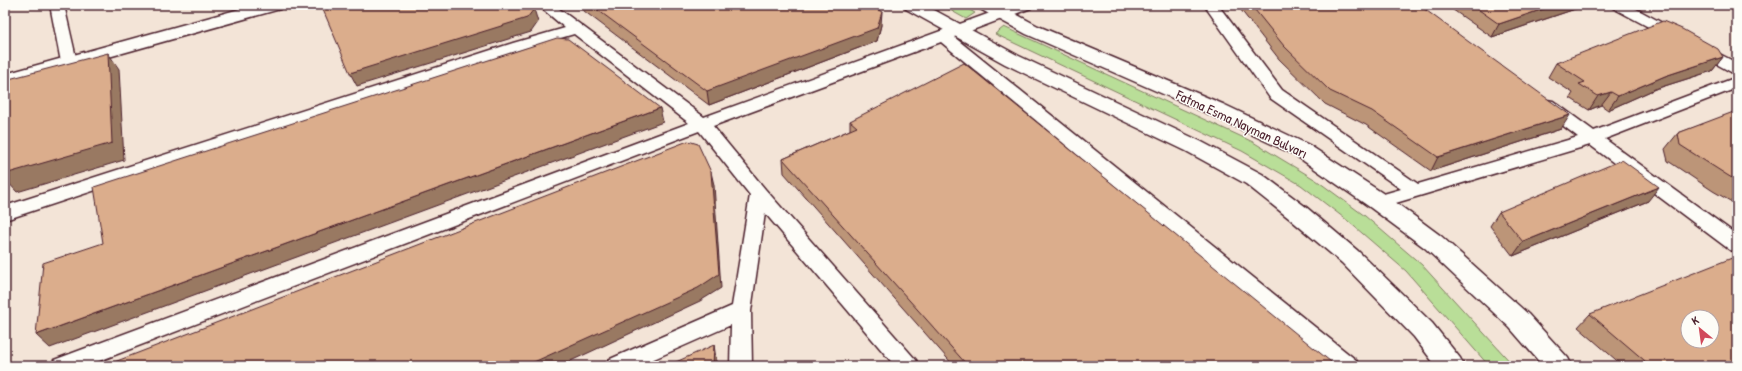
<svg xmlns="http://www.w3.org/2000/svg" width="1742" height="371" viewBox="0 0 1742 371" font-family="'Patrick Hand',sans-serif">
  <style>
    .built { fill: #f3e4d7; fill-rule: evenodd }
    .green { fill: #b9de98; stroke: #827e62 }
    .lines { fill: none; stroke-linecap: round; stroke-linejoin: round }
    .minor-casing { stroke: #4a1f2b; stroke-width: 3 }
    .tertiary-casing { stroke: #4a1f2b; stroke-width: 3 }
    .minor { fill: #fdfcf7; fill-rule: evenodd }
    .tertiary { fill: #fdfcf7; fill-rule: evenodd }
    .wall { fill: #bc9578; stroke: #4a1f2b }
    .shaded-wall { fill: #997962; stroke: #4a1f2b }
    .building { fill: #dbad8c; stroke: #4a1f2b; fill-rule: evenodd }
    .labels { text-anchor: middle; stroke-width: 3; stroke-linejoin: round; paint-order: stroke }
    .street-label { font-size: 14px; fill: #4a1f2b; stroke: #fdfcf7 }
  </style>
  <rect width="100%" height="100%" fill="#fdfcf7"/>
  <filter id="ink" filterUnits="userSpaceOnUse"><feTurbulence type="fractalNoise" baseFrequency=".025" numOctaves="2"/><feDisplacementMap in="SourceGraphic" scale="8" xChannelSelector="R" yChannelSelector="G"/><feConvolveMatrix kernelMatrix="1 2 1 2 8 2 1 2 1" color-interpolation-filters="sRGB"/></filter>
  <g filter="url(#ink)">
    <path class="built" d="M5,5h1732v361h-1732zM1688,317h24v24h-24z"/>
    <g class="green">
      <path d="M941,5h20l14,8 -9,6z"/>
      <path d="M1004,27l249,115 63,38 49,36 57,49 92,101h-25l-83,-95 -58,-50 -47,-36 -59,-34 -247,-117z"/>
    </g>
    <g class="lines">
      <defs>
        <g id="minor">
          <path d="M50,5h14l13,57 -2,3 -6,2 -6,-2 -2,-3z"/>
          <path d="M538,5h16l150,112 308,-112h21l-2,3 -77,29 402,323 3,6h-26l-392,-324 -228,84 52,63 151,171 3,6h-24l-130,-153 -14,98 1,55h-22l1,-41 -93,41h-33l3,-6 124,-54 18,-111 -51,-64 -613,235h-35l3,-6 635,-237 -115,-89 -51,15 -518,171v-14l508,-163 52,-15z"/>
          <path d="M1204,5h14l64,85 136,94 160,-47 -37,-28 -2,-4 2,-4 6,-1 6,1 41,30 143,-54v11l-132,51 132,96v17l-7,-2 -140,-105 -211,63 -6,-1 -3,-5 3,-5 28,-8 -131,-91z"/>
          <path d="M1611,5h18l52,28 3,3 -3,3 -5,2 -5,-2 -58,-31z"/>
          <path d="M1698,43l39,20v11l-6,-2 -38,-21 -3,-3 3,-3z"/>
        </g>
        <g id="tertiary">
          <path d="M254,5h29l-3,4 -275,77v-12z"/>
          <path d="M903,5h22l94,51 181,85 62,33 44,33 52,44 74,72 28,35 4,8h-28l-22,-29 -72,-74 -52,-44 -44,-35 -60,-33 -181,-87 -99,-55z"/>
          <path d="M977,5h22l39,21 187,79 84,40 78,51 54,40 87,78 40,44 4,8h-29l-33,-38 -85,-80 -54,-40 -76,-53 -84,-40 -185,-81 -46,-25z"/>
        </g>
      </defs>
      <use href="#minor" class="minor-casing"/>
      <use href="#tertiary" class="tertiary-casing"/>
      <use href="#minor" class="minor"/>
      <use href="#tertiary" class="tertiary"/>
    </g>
    <g class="wall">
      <path d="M576,5h294l11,20 -4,16 -168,64z"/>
      <path d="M1237,5h182l142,124 -130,42 -65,-46 -41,-21 -46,-45z"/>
      <path d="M1446,5h141l-95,32z"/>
      <path d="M1723,57l-11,14 -57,18 -47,21 -7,-5 -12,5 -19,-12 3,-5 -25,-16 8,-14z"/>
      <path d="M1737,112v93l-24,-14 -45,-30 -3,-12 13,-16z"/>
      <path d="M850,121l486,245h-382l-170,-193 -1,-14 67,-29z"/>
      <path d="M1648,201l-135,55 -23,-30 9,-14z"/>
      <path d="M1590,314l147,52h-114l-45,-39z"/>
    </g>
    <g class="shaded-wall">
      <path d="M1555,5h32l-95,32 7,-13z"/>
      <path d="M534,9l4,13 -7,10 -174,54 -7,-13z"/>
      <path d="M882,12l-1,13 -4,16 -168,64 -2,-14z"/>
      <path d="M108,53l11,16 5,91 -107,32 -12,-13v-5z"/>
      <path d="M1723,57l-11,14 -57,18 -47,21 10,-14 47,-20z"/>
      <path d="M1611,92l-10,13 -12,5 9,-14z"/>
      <path d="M660,108l3,14 -613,226 -14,-13z"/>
      <path d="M1570,115l-9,14 -130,42 7,-14z"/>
      <path d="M711,172l3,13 7,103 -21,13 -140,65h-35z"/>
      <path d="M1659,187l-11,14 -135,55 10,-14z"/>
      <path d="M714,345l2,14v7h-3z"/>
    </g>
    <g class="building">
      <path d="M321,5h207l6,4 -7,9 -177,55z"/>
      <path d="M591,5h279l12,7 -5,16 -170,63z"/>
      <path d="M1251,5h168l50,37 101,73 -132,42 -66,-46 -42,-20 -46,-45z"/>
      <path d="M1472,5h83l-56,19z"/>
      <path d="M1663,21l19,8 36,20 5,8 -58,19 -47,20 -7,-4 -13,4 -19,-12 6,-2 -29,-19z"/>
      <path d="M557,38l11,1 92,69 -624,227 7,-72 60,-20 -9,-56z"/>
      <path d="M108,53l4,90 -107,31v-94z"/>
      <path d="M964,63l372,303h-368l-185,-207 74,-32 -7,-6z"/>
      <path d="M1736,111l1,1v69l-10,-6 -47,-30 -2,-12z"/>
      <path d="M688,141l10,3 13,28 8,102 -21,14 -173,78h-421z"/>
      <path d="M1622,160l37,27 -136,55 -24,-30z"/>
      <path d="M1737,256v110h-86l-61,-52zM1688,317h24v24h-24z"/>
      <path d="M714,345l-1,21h-46z"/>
    </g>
  </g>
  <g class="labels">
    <g class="street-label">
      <text transform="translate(1242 124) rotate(25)" y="5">Fatma Esma Nayman Bulvarı</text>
    </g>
  </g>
  <rect width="1742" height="371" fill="none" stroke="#fdfcf7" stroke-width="20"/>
  <rect x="10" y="10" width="1722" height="351" fill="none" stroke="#4a1f2b" stroke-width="1.5" filter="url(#ink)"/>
  <g transform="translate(1700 329) rotate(331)"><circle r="19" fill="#fdfcf7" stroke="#b5a4a5"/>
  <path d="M0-3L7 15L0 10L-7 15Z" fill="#d1495b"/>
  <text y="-6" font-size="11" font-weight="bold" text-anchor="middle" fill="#4a1f2b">K</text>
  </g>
</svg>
